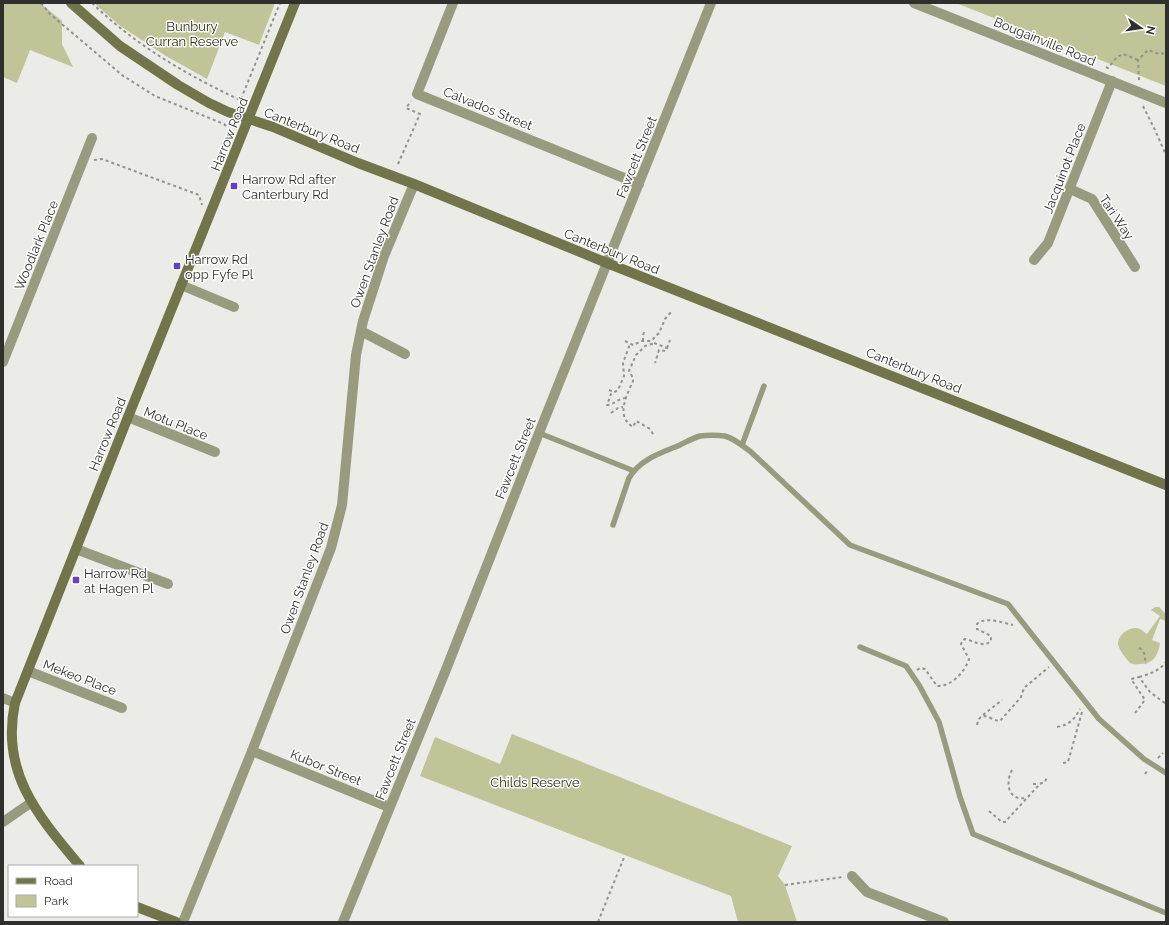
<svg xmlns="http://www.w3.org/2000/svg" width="1169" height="925" viewBox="0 0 1169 925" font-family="Raleway,sans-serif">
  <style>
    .green { fill: #c0c496 }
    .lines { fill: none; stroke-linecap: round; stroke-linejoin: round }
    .path { stroke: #929290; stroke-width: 2; stroke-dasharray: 3 3; stroke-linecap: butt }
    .lane { stroke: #999b7f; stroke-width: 5.5 }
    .street { stroke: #999b7f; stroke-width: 10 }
    .secondary { stroke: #72754a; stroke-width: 10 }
    .poi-dot { fill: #6542bb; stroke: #fff; stroke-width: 1.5 }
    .labels { text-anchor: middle; stroke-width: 3; stroke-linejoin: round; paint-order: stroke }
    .park-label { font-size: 13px; fill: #2c2e0f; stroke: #fff }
    .street-label { font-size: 13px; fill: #2f2f2e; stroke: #fff }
    .poi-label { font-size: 13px; fill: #2f2f2e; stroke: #fff; text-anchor: start }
  </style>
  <rect width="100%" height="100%" fill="#ebebe7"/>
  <g class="green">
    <path d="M3,3h37l22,18v23l11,23 -43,-17 -13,33 -14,-6z"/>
    <path d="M94,3h181l-16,42 -34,-13 -18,47 -41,-23 -47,-31z"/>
    <path d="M956,3h210v83z"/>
    <path d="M1155,607h4l7,7v7l-6,-2 -8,21 8,3c-2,13 -7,21 -20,21 -4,0 -6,1 -10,-1 -3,-4 -9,-10 -11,-16 -4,-9 7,-19 17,-19 4,0 8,4 11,6l13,-18 -9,-6z"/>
    <path d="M512,734l280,112 -14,30 7,9 12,37h-59l-7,-26 -311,-120 15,-39 65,27z"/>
  </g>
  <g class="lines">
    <g class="path">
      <path d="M41,3l9,11 72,61 33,21 69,28 3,3"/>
      <path d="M92,3c42,41 93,71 146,96"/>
      <path d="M1106,67l2,1 9,-11 6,-3 15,6"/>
      <path d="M1139,80l-1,-20 10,-10 11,4 7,-1"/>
      <path d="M241,99l39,-96"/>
      <path d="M1143,106l12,24 11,25"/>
      <path d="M94,160l8,-1 97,36 3,10"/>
      <path d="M398,164l22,-50 -14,-6 5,-7"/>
      <path d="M625,341l8,4 9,-4h9l8,-8 6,-14 7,-8"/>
      <path d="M643,341v-6l2,-5"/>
      <path d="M654,343l13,5 -1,3 -7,-1 -4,13"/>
      <path d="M667,348l3,-8"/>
      <path d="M609,390l5,2"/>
      <path d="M626,398c-8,0 -12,7 -19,7l4,-11 7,-4 6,-14 -1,-13 7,-19"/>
      <path d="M611,413l7,-5 5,-1"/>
      <path d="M653,434l-3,-5 -14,-8 -3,6c-18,-11 -6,-32 0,-46v-3l-4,-7 7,-16 9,-9 10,-3"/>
      <path d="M1139,648l2,1 3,4 2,11"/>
      <path d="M917,670l3,-2 5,1 12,17c14,1 28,-14 32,-27l-8,-15 2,-4 2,-1c9,2 18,9 26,2v-5l-14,-7v-5c9,-8 26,-1 36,1"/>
      <path d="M1139,677c11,-3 20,-6 27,-15"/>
      <path d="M1135,713l10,-13 -14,-21 8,-2 11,15 16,12"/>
      <path d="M983,715l19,-15"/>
      <path d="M977,725c4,-17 12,-5 23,-4l21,-24 3,-9 25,-21"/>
      <path d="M1057,727c12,-2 17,-7 23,-18"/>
      <path d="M1158,758l5,-5"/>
      <path d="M1063,763l5,-1 14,-50"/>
      <path d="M1012,770c-7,13 -4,31 14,28"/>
      <path d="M1145,774l3,-4"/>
      <path d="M1033,784h6"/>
      <path d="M989,811l13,11h3l33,-36 1,-2 6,-2 2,-5"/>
      <path d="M785,885l58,-8"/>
      <path d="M598,922l27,-67"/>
    </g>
    <g class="lane">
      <path d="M539,433l95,38"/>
      <path d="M742,445l22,-59"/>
      <path d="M613,525l16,-47c11,-19 32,-25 51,-33 6,-3 13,-7 20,-9 7,-1 17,-1 25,0 10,3 17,9 26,16l99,93 158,59 91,115 45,40 22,14"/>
      <path d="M860,647l46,19 13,19 20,37 21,75 13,37 193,79"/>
    </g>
    <g class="street">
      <path d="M453,3l-36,91 222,90"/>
      <path d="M914,3l252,100"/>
      <path d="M1070,189l22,10 43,68"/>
      <path d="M1034,260l14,-17 64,-162"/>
      <path d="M181,285l53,22"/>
      <path d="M361,331l44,23"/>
      <path d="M3,362l89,-224"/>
      <path d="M128,417l87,35"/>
      <path d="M76,549l92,35"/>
      <path d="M28,671l94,37"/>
      <path d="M3,698l12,5"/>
      <path d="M252,751l137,56"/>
      <path d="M3,822l26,-18"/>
      <path d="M852,876l15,16 77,30"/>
      <path d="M183,922l69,-171 79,-203 11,-43 14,-150 7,-34 21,-65 30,-72"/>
      <path d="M343,922l102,-250 94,-239 172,-430"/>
    </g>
    <g class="secondary">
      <path d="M71,3l49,43 58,39 31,18 19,9 45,15 85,36 56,21 193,79 559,222"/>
      <path d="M80,866c-41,-49 -80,-93 -65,-163l113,-286 167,-414"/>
      <path d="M137,907l39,15"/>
    </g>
  </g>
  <g class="poi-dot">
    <rect x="230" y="182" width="8" height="8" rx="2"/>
    <rect x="173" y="262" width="8" height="8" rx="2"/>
    <rect x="72" y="576" width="8" height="8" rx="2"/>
  </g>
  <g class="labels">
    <g class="park-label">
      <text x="192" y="31">Bunbury<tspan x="192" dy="15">Curran Reserve</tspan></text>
      <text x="535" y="787">Childs Reserve</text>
    </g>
    <g class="street-label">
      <text transform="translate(1045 41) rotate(22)" y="5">Bougainville Road</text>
      <text transform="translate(488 108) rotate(22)" y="5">Calvados Street</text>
      <text transform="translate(312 130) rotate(22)" y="5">Canterbury Road</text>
      <text transform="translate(229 134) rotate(-68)" y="5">Harrow Road</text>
      <text transform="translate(636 157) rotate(-68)" y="5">Fawcett Street</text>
      <text transform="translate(1064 168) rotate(-69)" y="5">Jacquinot Place</text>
      <text transform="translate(1117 217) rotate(56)" y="5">Tari Way</text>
      <text transform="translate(36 245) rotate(-68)" y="5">Woodlark Place</text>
      <text transform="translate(612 251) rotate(22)" y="5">Canterbury Road</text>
      <text transform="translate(374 252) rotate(-70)" y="5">Owen Stanley Road</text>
      <text transform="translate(914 370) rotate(22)" y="5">Canterbury Road</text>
      <text transform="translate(176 423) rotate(22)" y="5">Motu Place</text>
      <text transform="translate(107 434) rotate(-68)" y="5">Harrow Road</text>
      <text transform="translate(515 458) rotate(-68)" y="5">Fawcett Street</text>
      <text transform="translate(304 578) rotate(-70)" y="5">Owen Stanley Road</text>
      <text transform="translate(80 677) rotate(21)" y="5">Mekeo Place</text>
      <text transform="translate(395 759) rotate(-68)" y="5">Fawcett Street</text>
      <text transform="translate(326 767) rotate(22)" y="5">Kubor Street</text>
    </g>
    <g class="poi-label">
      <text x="242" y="184">Harrow Rd after<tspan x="242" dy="15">Canterbury Rd</tspan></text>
      <text x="185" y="264">Harrow Rd<tspan x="185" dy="15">opp Fyfe Pl</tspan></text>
      <text x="84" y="578">Harrow Rd<tspan x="84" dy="15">at Hagen Pl</tspan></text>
    </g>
  </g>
  <rect width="1169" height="925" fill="none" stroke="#2f2f2e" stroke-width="8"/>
  <rect x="8" y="865" width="130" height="52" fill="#ffffff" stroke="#acacab"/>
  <rect x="16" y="878" width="20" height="6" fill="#72754a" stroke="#acacab"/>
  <text x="44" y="885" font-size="12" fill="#2f2f2e">Road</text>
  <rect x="16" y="895" width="20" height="12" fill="#c0c496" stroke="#acacab"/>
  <text x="44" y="905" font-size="12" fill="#2f2f2e">Park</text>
  <g transform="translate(1141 28) rotate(103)" stroke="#ffffff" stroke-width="3" paint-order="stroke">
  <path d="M0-3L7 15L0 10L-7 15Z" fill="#2f2f2e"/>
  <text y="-6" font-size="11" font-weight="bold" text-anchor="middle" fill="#2f2f2e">N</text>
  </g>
</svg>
